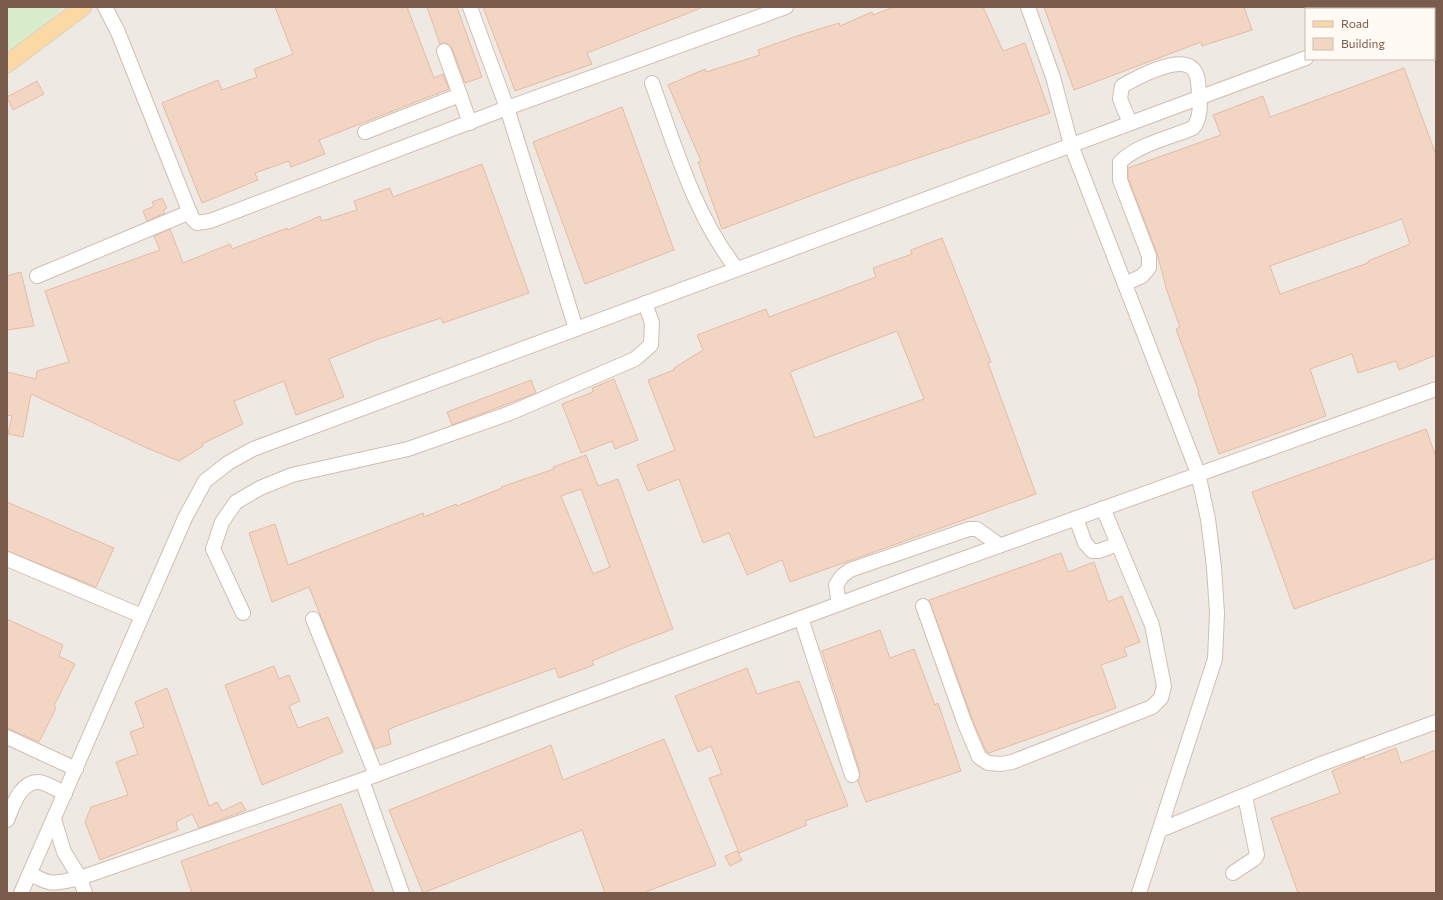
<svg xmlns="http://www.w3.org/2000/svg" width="1443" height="900" viewBox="0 0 1443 900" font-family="Commissioner,sans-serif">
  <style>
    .industrial { fill: #efe9e4; fill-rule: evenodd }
    .green { fill: #d8ecc9 }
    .building { fill: #f3d5c3; stroke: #e6bba3; fill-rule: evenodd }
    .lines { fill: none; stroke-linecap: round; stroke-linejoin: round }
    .minor-casing { stroke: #d1beb0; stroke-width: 16 }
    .major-casing { stroke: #dad1cd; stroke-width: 19 }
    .minor { stroke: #fff; stroke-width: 14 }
    .major { stroke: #fbd9a5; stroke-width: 17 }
  </style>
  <rect width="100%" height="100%" fill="#fdf6ec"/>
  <path class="industrial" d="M49,7h1387v886h-1429v-852zM1306,9h128v50h-128z"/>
  <path class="green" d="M7,7h56l-32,31 -24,16z"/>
  <g class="building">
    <path d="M275,7h132l27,71 9,-4 6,15 -130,51 6,14 -34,13 -2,-6 -34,12 3,7 -56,23 -40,-100 56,-23 4,10 35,-13 -3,-8 39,-15z"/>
    <path d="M427,7h30l25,70 -17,6 -13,-35 -6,-5 -6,1z"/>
    <path d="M483,7h218v1l-114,45 5,11 -77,27z"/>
    <path d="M894,7h89l20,44 22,-8 25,70 -197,67 -131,49 -24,-67 3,-1 -33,-76 37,-16 1,3 54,-17 -2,-5 42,-15 39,-12 1,3 32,-14 1,3z"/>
    <path d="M1044,7h200l8,23 -50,16 -1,-4 -127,48z"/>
    <path d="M1404,68l32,87v200l-37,15 -3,-9 -38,12 -6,-19 -42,15 16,47 -107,38 -21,-61 1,-1 -23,-63 4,-2 -13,-36 -10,-38 -29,-75v-10l93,-33 -8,-20 50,-19 7,21zM1402,219l8,25 -42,17v2l-88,31 -10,-28z"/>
    <path d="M37,81l7,13 -31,16 -6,-13z"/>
    <path d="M622,107l52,143 -89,34 -52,-142z"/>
    <path d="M482,164l47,129 -86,30 -2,-5 -65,22 -47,19 15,38 -48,18 -12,-34 -50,20 9,23 -41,20 1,2 -24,15 -32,-13 -116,-54 -8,43 -15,-3 4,-18 -5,-1v-43l29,7 1,-8 32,-9 -24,-71 115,-41 -6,-14 16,-7 13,34 47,-19 2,5 55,-21 1,2 32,-14 2,5 35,-11 -3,-9 36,-13 3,9z"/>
    <path d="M162,198l5,10 -4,2 2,3 -18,8 -4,-10 11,-5 -2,-4z"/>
    <path d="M942,238l49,124 -3,1 48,131 -246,88 -8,-22 -35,15 -18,-42 -26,10 -24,-64 -31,12 -11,-26 38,-15 -27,-70 26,-10v-2l29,-18 -6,-15 69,-26 3,8 107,-40 -3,-9 39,-14 -1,-4zM897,331l27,68 -109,39 -25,-66z"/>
    <path d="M21,272l13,54 -27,4v-54z"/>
    <path d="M614,379l24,61 -23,9 -3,-8 -31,12 -19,-49 31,-12 -1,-4z"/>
    <path d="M531,380l5,13 -84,32 -5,-13z"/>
    <path d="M1426,429l10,28v101l-142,51 -42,-117z"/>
    <path d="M586,455l12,31 20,-7 55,150 -40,15 -41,17 2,4 -35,13 -4,-10 -156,57 -11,5 3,14 -16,5 -66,-162 -37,15 -23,-69 26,-9 13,41 135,-52 1,4 32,-13 1,2 45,-18 -1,-1 53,-18 -1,-2zM581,489l29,78 -17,7 -32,-78z"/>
    <path d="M7,502l107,46 -18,39 -89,-36z"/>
    <path d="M1061,553l7,19 26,-10 14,40 14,-6 18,46 -16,6 3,8 -26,9 15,43 -127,45 -3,-2 -13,-30 -44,-121z"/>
    <path d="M7,619l56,26 -4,11 16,8 -21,42 2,2 -17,34 -32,-14z"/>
    <path d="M880,630l10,28 24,-9 21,56 3,-2 23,68 -95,31 -8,-21 2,-9 -38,-121z"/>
    <path d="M274,666l5,13 10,-4 11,26 -11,5 9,22 30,-11 15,35 -81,33 -37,-100z"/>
    <path d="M747,668l10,26 42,-13 49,125 -43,15 2,4 -68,28 -30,-75 13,-4 -11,-28 -13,6 -23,-56z"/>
    <path d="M167,688l42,118 8,-4 5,9 19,-9 5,8 -47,18 -7,-14 -16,8 2,8 -78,30 -15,-38 6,-15 37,-12 -12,-33 22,-8 -8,-22 14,-5 -9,-25z"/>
    <path d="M664,739l52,126 -73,28h-38l-23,-63 -159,63 -34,-83 162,-65 12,35z"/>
    <path d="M1396,748l5,15 35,-13v143h-138l-27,-75 69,-25 -8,-22 32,-14 1,3z"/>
    <path d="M341,804l33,89h-182l-11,-32z"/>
    <path d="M737,851l5,9 -12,6 -5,-10z"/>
  </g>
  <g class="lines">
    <defs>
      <g id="minor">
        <path d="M105,7l13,25 68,171 6,15 5,5 13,-2 297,-113 -37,-101"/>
        <path d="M1028,7l25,70 18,68 127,328 10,46 6,48 3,46 -2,46 -76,234"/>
        <path d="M1434,10h2"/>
        <path d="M444,51l16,44"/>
        <path d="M652,83c23,63 42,131 84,185"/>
        <path d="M365,132l95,-37 10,28"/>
        <path d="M37,276l153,-64"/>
        <path d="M1125,284l17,-8 7,-8v-12l-29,-76v-18c19,-18 49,-24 73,-34 7,-8 8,-24 6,-35 -1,-8 0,-18 -6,-24 -13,-15 -57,9 -71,17l-2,13 10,24"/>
        <path d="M576,329l-69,-221 279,-101"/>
        <path d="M1076,518l9,25 7,8h7l19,-7"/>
        <path d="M7,559l135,57"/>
        <path d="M839,604l-3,-19 6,-9 8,-6 119,-41h8l22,16"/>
        <path d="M923,606l42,118 14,33 9,6 13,1 11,-2 140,-55 9,-9 3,-12 -12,-61 -49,-117"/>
        <path d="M243,613l-30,-64 9,-27 14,-20 24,-14 32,-13 116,-26 102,-36 125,-54 16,-14 1,-22 -7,-20"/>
        <path d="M801,618l51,157"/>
        <path d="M313,619l63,156"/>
        <path d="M7,737l69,32"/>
        <path d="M362,780l40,113"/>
        <path d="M54,819l10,33 16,26 5,15"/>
        <path d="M7,820c6,-14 13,-39 32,-38 8,1 19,8 26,12"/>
        <path d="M1160,830l161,-66 115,-42"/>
        <path d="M30,873c21,14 26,10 50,5l282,-98 542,-200 532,-191"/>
        <path d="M1233,873l21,-14 3,-4 -12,-59"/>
        <path d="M21,893l164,-375 20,-37 23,-18 25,-14 1053,-391"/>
      </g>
      <path id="major" d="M7,64l76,-57"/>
    </defs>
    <use href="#minor" class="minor-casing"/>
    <use href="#major" class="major-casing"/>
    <use href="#minor" class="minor"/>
    <use href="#major" class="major"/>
  </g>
  <rect width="1443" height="900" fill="none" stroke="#7a5c4d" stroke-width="16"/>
  <rect x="1305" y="8" width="130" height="52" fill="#fffaf3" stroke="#cabbb1"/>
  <rect x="1313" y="21" width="20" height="6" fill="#fbd9a5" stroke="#cabbb1"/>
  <text x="1341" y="28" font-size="12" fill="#7a5c4d">Road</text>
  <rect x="1313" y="38" width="20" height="12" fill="#f3d5c3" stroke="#cabbb1"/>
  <text x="1341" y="48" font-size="12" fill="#7a5c4d">Building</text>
</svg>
